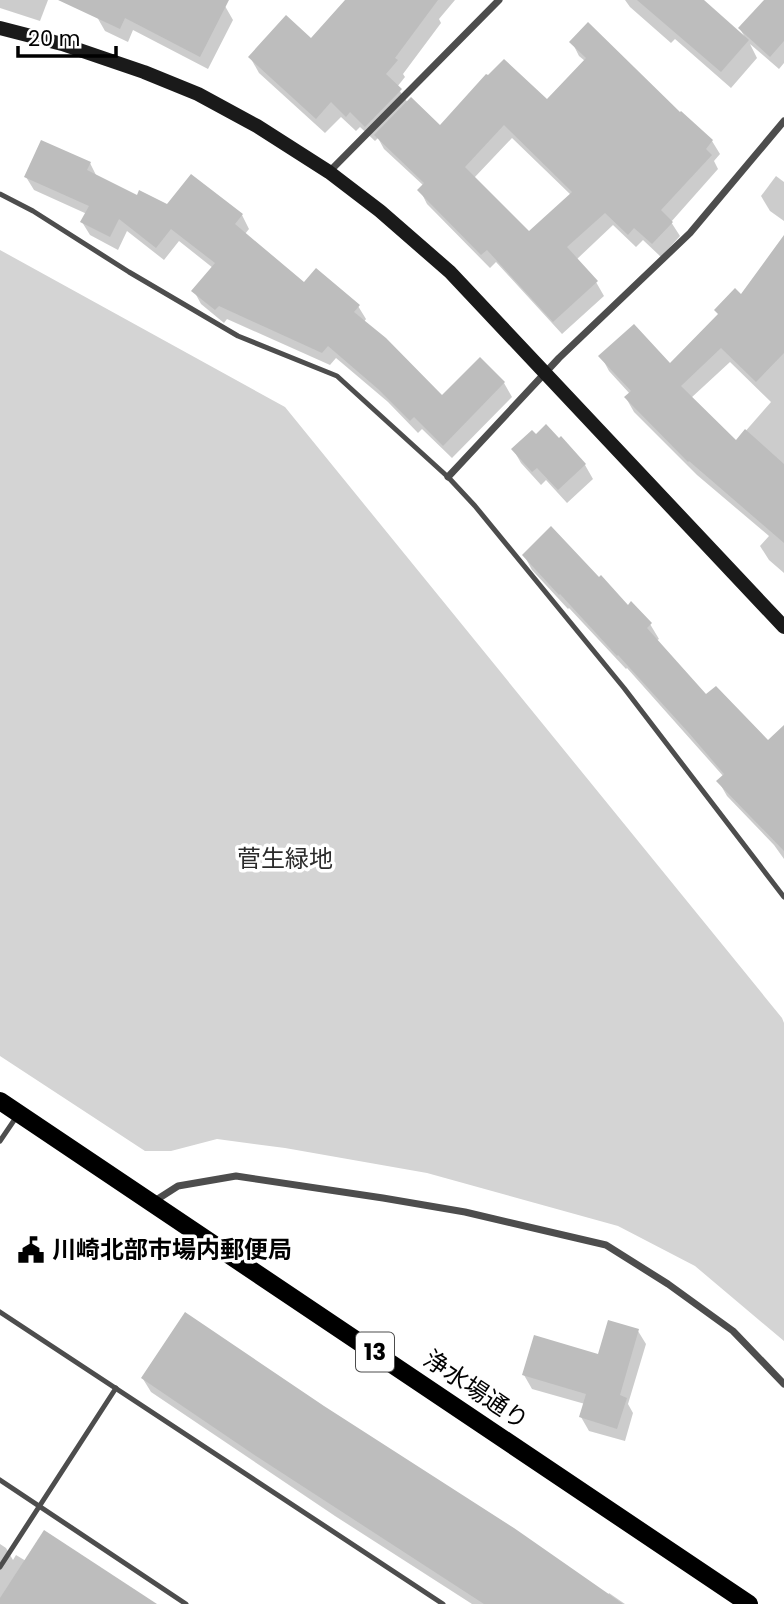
<svg xmlns="http://www.w3.org/2000/svg" width="784" height="1604" viewBox="0 0 784 1604" font-family="Poppins,'Noto Sans JP',sans-serif">
  <style>
    .green { fill: #d4d4d4 }
    .shadow { fill: #0003; fill-rule: evenodd }
    .building { fill: #bdbdbd; fill-rule: evenodd }
    .lines { fill: none; stroke-linecap: round; stroke-linejoin: round }
    .lane { stroke: #4d4d4d; stroke-width: 5 }
    .street { stroke: #4d4d4d; stroke-width: 7 }
    .secondary { stroke: #1a1a1a; stroke-width: 14 }
    .primary { stroke: #000; stroke-width: 18 }
    .labels { text-anchor: middle; stroke-width: 7; stroke-linejoin: round; paint-order: stroke }
    .shield { fill: #fff; stroke: #4c4c4c; stroke-width: 2 }
    .shield-label { font-size: 23px; font-weight: bold; fill: #000 }
    .park-label { font-size: 24px; fill: #2b2b2b; stroke: #fff }
    .poi-label { font-size: 24px; font-weight: bold; fill: #000; stroke: #fff; text-anchor: start }
    .street-label { font-size: 24px; fill: #000; stroke: #fff }
  </style>
  <rect width="100%" height="100%" fill="#fff"/>
  <path class="green" d="M0,250l285,157 497,611 2,5v318l-89,-75 -77,-40 -191,-53 -142,-25 -68,-9 -46,12h-26l-145,-95z"/>
  <g class="shadow">
    <path d="M0,0h48l-8,21 -40,-13z"/>
    <path d="M60,0h153l12,6 8,14 -25,49 -75,-39 -5,12 -23,-11 -8,-14z"/>
    <path d="M347,0h108l-16,19 2,4 -38,51 2,3 -8,10 11,16 33,24 106,-25 38,-41 -6,-5 -7,-14 108,73 32,26 8,13 -6,7 4,8 -47,53 9,14 -19,21 -18,-17 -7,7 -23,-22 -37,35 20,22 8,14 -42,38 -66,-72 -6,6 -63,-64 -7,-14 4,-4 -40,-37 -6,-11 -3,3 -15,-14 -4,4 -15,-14 -16,16 -66,-60 -9,-16 61,-17zM512,138l59,57 -42,39 -55,-56z"/>
    <path d="M625,0h78l43,39 -6,-10 26,-29h18v63l-5,6 -29,-25 7,14 -26,30 -56,-49 -4,4 -41,-36z"/>
    <path d="M90,163l7,14 41,20 30,9 74,9 7,14 -4,5 59,51 54,21 8,13 -2,3 78,75 38,-37 24,23 8,14 -60,61 -30,-29 -4,4 -30,-31 -52,-44 -6,7 -103,-46 -3,4 -23,-19 -7,-13 19,-23 -34,-27 -15,19 -37,-29 -9,19 -28,-15 -8,-13 5,-8 -53,-24 -8,-13z"/>
    <path d="M776,176l8,6v39l-14,-10 -9,-15z"/>
    <path d="M784,238v335l-15,-13 -9,-14 9,-10 -72,-61 -63,-63 -8,-14 4,-4 -21,-23 -8,-15 69,10 49,-51 -3,-5 25,-14zM730,362l41,40 -35,40 -45,-44z"/>
    <path d="M536,436l23,4 2,-2 24,27 8,14 -26,24 -21,-23 -5,5 -20,-22 -8,-14z"/>
    <path d="M524,555l104,52 22,17 9,15 -3,2 50,55 78,60v103l-10,-14 -47,-49 -8,-14 5,-5 -97,-109 -1,1 -57,-61 -1,1 -36,-39z"/>
    <path d="M638,1331l8,13 -18,60 5,9 -8,28 -36,-10 -8,-14 4,-13 -53,-15 -8,-14 75,-19z"/>
    <path d="M143,1379l465,216 1,-2 16,11h-153l-137,-88 -184,-124z"/>
    <path d="M0,1544l6,4 7,12 3,-5 10,6 128,43h-154z"/>
  </g>
  <g class="building">
    <path d="M58,0h171l-29,57 -75,-39 -5,11z"/>
    <path d="M345,0h93l-43,58 3,2 -12,14 16,15 -37,38 -15,-15 -4,5 -15,-15 -15,17 -68,-62 38,-42 25,23z"/>
    <path d="M637,0h67l45,40 -28,32z"/>
    <path d="M764,0h20v41l-14,16 -32,-29z"/>
    <path d="M588,22l92,90 1,-1 32,29 -7,9 6,6 -51,55 12,12 -21,22 -18,-16 -6,7 -23,-22 -38,34 31,34 -45,41 -66,-72 -6,5 -64,-65 7,-7 -50,-48 37,-38 29,28 46,-51 2,1 16,-16 43,40 39,-41 -17,-16zM504,125l68,67 -43,39 -64,-64z"/>
    <path d="M41,140l50,22 -4,8 50,25 2,-5 28,14 24,-30 52,40 -8,10 69,58 12,-14 44,37 -6,7 32,26 56,57 38,-38 25,25 -62,64 -29,-29 -4,4 -32,-32 -50,-43 -6,7 -103,-47 -4,4 -24,-19 24,-28 -44,-34 -15,19 -37,-29 -9,18 -30,-15 9,-16 -65,-29z"/>
    <path d="M784,235v118l-28,29 -35,-34 -40,38 55,54 9,-11 39,35v79l-95,-82 -1,1 -64,-65 7,-6 -33,-35 36,-32 36,39 48,-49 -4,-4 21,-22 6,6z"/>
    <path d="M546,424l13,14 2,-2 25,28 -28,26 -21,-22 -5,4 -21,-23 21,-19 4,4z"/>
    <path d="M551,526l48,51 2,-2 27,30 3,-4 21,22 -5,5 59,66 10,-8 52,54 16,-15v126l-68,-70 8,-7 -36,-42 -70,-77 -1,1 -57,-62 -1,1 -37,-40z"/>
    <path d="M185,1312l139,94 190,122 109,76h-139l-228,-148 -115,-78z"/>
    <path d="M608,1320l31,9 -19,66 7,3 -10,31 -38,-12 7,-23 -64,-19 12,-40 64,19z"/>
    <path d="M44,1530l113,74h-157v-6z"/>
  </g>
  <g class="lines">
    <g class="lane">
      <path d="M0,194l33,17 96,61 109,64 99,40 111,101 27,29 149,182 160,209"/>
      <path d="M0,1141l17,-25"/>
      <path d="M0,1312l443,292"/>
      <path d="M0,1480l186,124"/>
      <path d="M0,1567l116,-179"/>
    </g>
    <g class="street">
      <path d="M329,172l170,-172"/>
      <path d="M448,477l111,-119 131,-125 94,-112"/>
      <path d="M153,1202l25,-16 58,-10 147,22 82,14 141,33 62,39 65,47 51,53"/>
    </g>
    <path class="secondary" d="M0,28l62,16 82,28 54,22 59,32 72,46 51,39 70,61 334,355"/>
    <path class="primary" d="M0,1101l749,503"/>
  </g>
  <defs>
    <symbol id="civic-bare" viewBox="-9 -9 18 18"><path d="M-.6-6.5H3V-4.5H.6V-3L4-1V1h2V6H-6V1h2V-1L-.6-3ZM-1.2 2.5V6h2.4V2.5Z" fill="#000" stroke="#fff" stroke-width="2.5" paint-order="stroke"/></symbol>
  </defs>
  <g fill-rule="evenodd">
    <use href="#civic-bare" x="12" y="1231" width="38" height="38"/>
  </g>
  <g class="labels">
    <rect class="shield" x="356" y="1332.5" width="38" height="39" rx="5"/>
    <g class="shield-label">
      <text x="375" y="1360">13</text>
    </g>
    <g class="park-label">
      <text x="285" y="867">菅生緑地</text>
    </g>
    <g class="poi-label">
      <text x="52" y="1258">川崎北部市場内郵便局</text>
    </g>
    <g class="street-label">
      <text transform="translate(476 1390) rotate(34)" y="8">浄水場通り</text>
    </g>
  </g>
  <path d="M18 46v10h98v-10" fill="none" stroke="#000000" stroke-width="3.5"/>
  <text x="28" y="46" font-size="21" fill="#000000" stroke="#ffffff" stroke-width="5" paint-order="stroke">20 m</text>
</svg>
